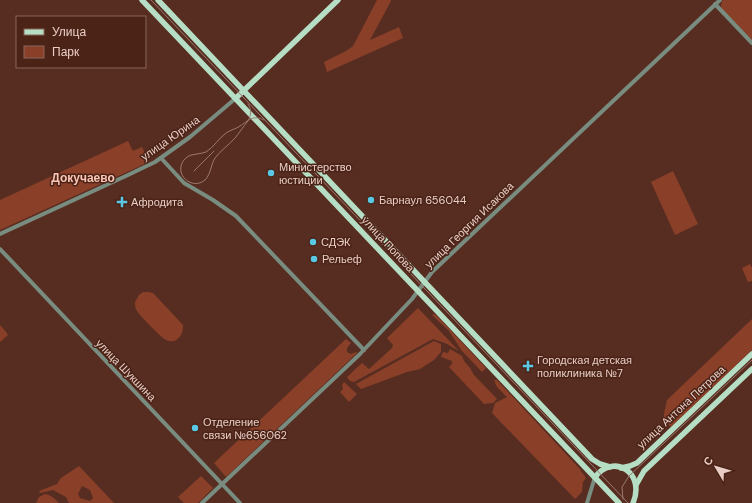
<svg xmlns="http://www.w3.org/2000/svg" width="752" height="503" viewBox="0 0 752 503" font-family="'DM Sans',sans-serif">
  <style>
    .green { fill: #8a3f28; fill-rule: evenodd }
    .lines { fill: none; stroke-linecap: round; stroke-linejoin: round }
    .minor { stroke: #798c80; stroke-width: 4 }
    .major { stroke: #b5dec4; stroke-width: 5.5 }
    .tram { stroke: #9c796f; stroke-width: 1 }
    .poi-dot { fill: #59c8e5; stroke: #4b2317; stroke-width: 1.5 }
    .labels { text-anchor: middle; stroke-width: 3; stroke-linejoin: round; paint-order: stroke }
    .street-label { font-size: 11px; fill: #e9cec6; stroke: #4b2317 }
    .poi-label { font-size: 11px; fill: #e9cec6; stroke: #4b2317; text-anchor: start }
    .neighbourhood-label { font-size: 12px; font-weight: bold; fill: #fbc6b6; stroke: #4b2317 }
  </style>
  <rect width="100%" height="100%" fill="#572d21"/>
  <g class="green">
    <path d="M377,0h14v1l-21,39 29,-13 4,11 -76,34 -3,-10 22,-11 7,-5z"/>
    <path d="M723,0h29v40l-31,-32v-4z"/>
    <path d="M128,141l5,10 9,-4 7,15 -149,68v-30z"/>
    <path d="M673,171l25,53 -23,11 -24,-53z"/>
    <path d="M750,264l2,4v13l-4,1 -6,-14z"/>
    <path d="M143,292h5l5,1 30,32c1,11 -9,22 -20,13 -6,-5 -21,-20 -26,-27 -2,-3 -2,-6 -2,-9l4,-7z"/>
    <path d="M418,308l41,43 -14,-8 -12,-4 -79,43 -4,-1 -3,-4 15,-14 7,6 23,-21 1,-3 -6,-7z"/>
    <path d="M434,314l4,3 48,51 -4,4 -20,-21 -13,-20 -17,-16z"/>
    <path d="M752,319v31l-81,77 -8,-8 4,-19z"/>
    <path d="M0,325l6,7 2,3 -8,7z"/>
    <path d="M346,339l5,4 -4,5v4l4,2 5,-2 1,1 -131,124 -12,-14z"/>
    <path d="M434,341l7,3v8l-7,8 -14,9 -13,3 -46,17 -5,-5z"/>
    <path d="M450,349l12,7 2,5 6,7 4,7 23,24 -4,4 -9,1 -35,-37 3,-3v-3l-11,-4 2,-5 5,1z"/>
    <path d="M494,380h3l82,88 7,10 -3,4 -1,10 -7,7 -83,-86 3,-10 12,-6 -10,-10z"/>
    <path d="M344,382l13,12 -8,8 -9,-10 3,-3 -1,-4z"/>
    <path d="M79,466l35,37h-45l-3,-6 -13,-7 -13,3 -1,-2 18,-7 4,-6zM82,486l8,4 3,8 -3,3 -10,-3 -2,-4z"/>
    <path d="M201,476l12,12 -15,15h-14l-6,-6z"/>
    <path d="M45,494c6,1 9,4 14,9h-23l3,-6z"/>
  </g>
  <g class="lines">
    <g class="minor">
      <path d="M715,4l37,39"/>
      <path d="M161,158l23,25 29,17 23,16 128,134"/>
      <path d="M0,234l128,-59 27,-13 35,-25 46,-39"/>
      <path d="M0,249l240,254"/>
      <path d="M202,503l158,-149 52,-55 20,-27 288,-272"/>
      <path d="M587,503l8,-26"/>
    </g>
    <g class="major">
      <path d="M142,0l477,503"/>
      <path d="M158,0l434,459 8,5 10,3"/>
      <path d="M236,98l102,-98"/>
      <path d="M621,468l9,-2 7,-3 115,-109"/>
      <path d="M595,477c18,-24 51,-5 38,26"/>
      <path d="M636,485l8,-14 108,-102"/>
    </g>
    <g class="tram">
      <path d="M151,0l477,503"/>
      <path d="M248,104c4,6 3,11 0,17 -5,6 -9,12 -13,17 -6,7 -14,12 -20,20 -4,6 -4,16 -10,22 -13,11 -32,-6 -21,-20 5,-7 14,-5 22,-8 8,-5 13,-14 20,-19 4,-3 10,-4 14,-7 8,-5 13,-12 24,-6"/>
      <path d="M194,171l20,-20"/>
      <path d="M623,499l-1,-12 7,-11 123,-116"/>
    </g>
  </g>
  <g class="poi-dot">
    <circle cx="271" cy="173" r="4"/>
    <circle cx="371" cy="200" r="4"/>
    <path d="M120 196h4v4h4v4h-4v4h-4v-4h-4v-4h4z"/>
    <circle cx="313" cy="242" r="4"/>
    <circle cx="314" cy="259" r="4"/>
    <path d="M526 360h4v4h4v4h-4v4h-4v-4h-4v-4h4z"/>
    <circle cx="195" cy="428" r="4"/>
  </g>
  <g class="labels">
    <g class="street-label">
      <text transform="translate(170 138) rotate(-35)" y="4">улица Юрина</text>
      <text transform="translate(469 225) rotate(-44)" y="4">улица Георгия Исакова</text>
      <text transform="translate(388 244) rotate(47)" y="4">улица Попова</text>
      <text transform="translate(126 370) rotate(46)" y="4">улица Шукшина</text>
      <text transform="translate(681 407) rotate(-43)" y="4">улица Антона Петрова</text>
    </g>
    <g class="poi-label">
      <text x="279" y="171">Министерство<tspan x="279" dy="13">юстиции</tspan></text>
      <text x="379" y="204">Барнаул 656044</text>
      <text x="131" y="206">Афродита</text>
      <text x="321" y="246">СДЭК</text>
      <text x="322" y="263">Рельеф</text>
      <text x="537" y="364">Городская детская<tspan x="537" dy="13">поликлиника №7</tspan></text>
      <text x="203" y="426">Отделение<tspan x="203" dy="13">связи №656062</tspan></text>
    </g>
    <g class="neighbourhood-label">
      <text x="83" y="182">Докучаево</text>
    </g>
  </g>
  <rect x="16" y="16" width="130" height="52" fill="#4b2317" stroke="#8a675d"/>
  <rect x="24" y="29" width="20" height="6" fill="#b5dec4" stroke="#8a675d"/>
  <text x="52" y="36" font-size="12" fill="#e9cec6">Улица</text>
  <rect x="24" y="46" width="20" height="12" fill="#8a3f28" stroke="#8a675d"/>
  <text x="52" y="56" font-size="12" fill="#e9cec6">Парк</text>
  <g transform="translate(716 467) rotate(308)" stroke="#4b2317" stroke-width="3" paint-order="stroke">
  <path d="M0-3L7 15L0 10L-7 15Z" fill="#e9cec6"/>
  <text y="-6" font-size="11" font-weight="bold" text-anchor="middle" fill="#e9cec6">С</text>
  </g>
</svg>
